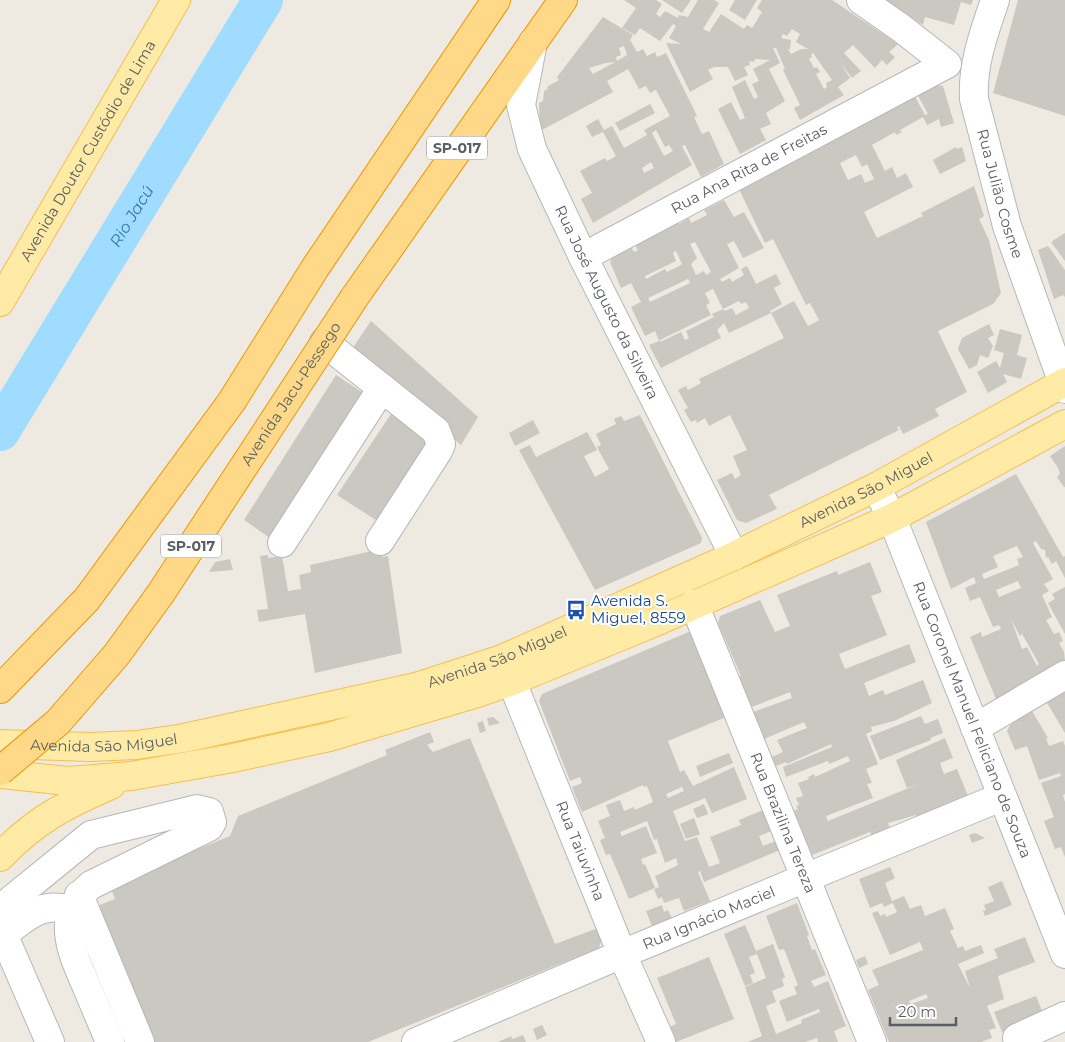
<svg xmlns="http://www.w3.org/2000/svg" width="1065" height="1042" viewBox="0 0 1065 1042" font-family="Montserrat,sans-serif">
  <style>
    .lines { fill: none; stroke-linecap: round; stroke-linejoin: round }
    .river { stroke: #a0dcff; stroke-width: 40 }
    .building { fill: #cbc7c1; fill-rule: evenodd }
    .minor-casing { stroke: #b4b8bd; stroke-width: 30 }
    .major-casing { stroke: #f8be51; stroke-width: 30 }
    .highway-casing { stroke: #ef9500; stroke-width: 30 }
    .minor { stroke: #fff; stroke-width: 28 }
    .major { stroke: #ffeba5; stroke-width: 28 }
    .highway { stroke: #ffd987; stroke-width: 28 }
    .highway-bridge-casing { stroke: #ef9500; stroke-width: 30; stroke-linecap: butt }
    .highway-bridge { stroke: #ffd987; stroke-width: 28 }
    .labels { text-anchor: middle; stroke-width: 4; stroke-linejoin: round; paint-order: stroke }
    .shield { fill: #fff; stroke: #8c8f92; stroke-width: 1 }
    .shield-label { font-size: 14px; font-weight: bold; fill: #5a5f63 }
    .street-label { font-size: 15px; fill: #5a5f63; stroke: #fff }
    .transit-label { font-size: 15px; fill: #164399; stroke: #fff; text-anchor: start }
    .water-label { font-size: 16px; font-style: italic; fill: #3678ad; stroke: #fff }
  </style>
  <rect width="100%" height="100%" fill="#eeeae2"/>
  <g class="lines">
    <path class="river" id="s1" d="M0,431l263,-431"/>
  </g>
  <g class="building">
    <path d="M624,0h32l6,4 -6,10 4,3 5,-6 13,7 1,-3 9,2 10,-17h16l5,3 -16,26 6,3 12,-18 23,15 3,-4 5,3 10,-16 -5,-4 5,-8h70l66,44 -9,8 6,5 -8,8 -5,-5 -7,8 -22,-23 -9,8 17,18 -9,7 -12,-15 10,15 -12,9 6,8 -44,25 -6,-12 6,-3 -17,-35 2,-1 -9,-21h-3l7,15 -11,6 16,32 -19,12 5,11 -11,5 6,11 -26,14 -22,-45 13,-7 9,18 5,-2 -13,-31 13,-7 9,19 4,-2 -6,-13 7,-3 -6,-12 17,-9 -15,-1 -1,3 -5,-1 1,4 -6,2 4,8 -13,6 -7,-14h-14l-6,3 5,9 -23,13 -24,-49 15,1 -12,-6 7,-12 -3,-2 -13,17 -20,-13 -5,7 -13,-7 14,-20zM792,29l8,5 -4,8 12,7h-7l-10,5 -3,-5h2l1,-9 -10,-2 2,-4 4,2zM813,53l19,27 -6,3 1,4 -3,2 -8,-15 4,-2 -3,-5 -3,1 -5,-9 3,-2 -1,-3z"/>
    <path d="M662,0h29l-9,13z"/>
    <path d="M735,0h22l-12,20 -16,-10z"/>
    <path d="M883,0h90l-2,5 -10,-3 -7,23 -29,-8 -2,8z"/>
    <path d="M1018,0h47v116l-72,-23z"/>
    <path d="M603,17l30,18 -3,5 7,12 6,-3 4,7 8,-4 2,5 9,-4 31,63 -3,1 8,17 7,-3 15,33 -23,13 -16,-32 -3,1 10,19 -99,58 -12,-24 11,-6 -12,-22 25,-13 2,3 9,-5 -13,-24 -11,5 -6,-11 12,-7 6,11 8,-4 12,22 23,-13 -3,-5 26,-14 -14,-26 -6,3 -4,-7 -7,3 -11,-20 -21,12 6,11 -73,39 -1,-28 4,-2 1,-10 4,-2 -1,-2 12,-7 -2,-3zM624,46l3,9 -10,6 -1,-4 5,-2 -2,-7zM615,62l-22,12 -4,-6 17,-5zM656,130l9,17 4,-2 4,6 -9,5 -12,-23zM651,162l3,6 -10,5 -2,-5z"/>
    <path d="M931,84l12,2 11,37 -13,4 -2,-8 -12,6 -4,-8 -23,13 2,2 -6,3 -1,-3 -23,13 13,26 7,-4 5,11 9,-5 7,14 -49,25 13,26 46,-22 -2,-3 53,-27 10,30 -5,3 10,21 12,53 -8,11 -55,27 29,61 -32,17 4,7 -36,18 -4,-8 -2,1 2,3 -130,65 8,14 -31,14 -9,-3 -20,-40 15,-7 3,6 6,-4 -8,-19 14,-6 -17,-35 -21,11 -4,-8 -8,5 -1,-3 -5,2 -7,-12 4,-2 -10,-18 8,-4 2,4 13,-7 -2,-4 85,-41 -13,-25 23,-12 14,25 11,-6 -9,-17 -4,2 -33,-66 -8,4 -27,-56 174,-96 13,24 3,-1 -12,-22zM856,155l6,12 5,-3 7,15 -9,4 -4,-9 -13,6 -8,-17z"/>
    <path d="M650,104l5,9 -35,18 -5,-8z"/>
    <path d="M956,147l1,2 5,-2 4,14 -26,13 -7,-14z"/>
    <path d="M724,200l10,17 10,-5 20,36 -21,10 -9,-17 -7,3 12,24 -19,11 2,3 8,-4 2,4 12,-7 -3,-6 6,-3 9,18 20,-10 5,10 -7,4 8,16 -12,7 1,2 -42,20 -5,-10 -7,7 4,8 -60,30 -12,-23 10,-4 -4,-10 -10,5 -14,-29 10,-5 -10,-19 -10,5 -11,-26 2,-4 19,-11 3,5 4,-2 -3,-5 43,-24 1,3 10,-6 2,5 16,-8 -3,-5zM695,242l16,30 -5,3 -2,-4 -8,4 -5,-11 6,-6 -7,-14zM676,251l6,13 -3,2 -12,6 -2,-3 -19,10 -1,-3 31,-15 -3,-8zM688,279l2,4 -40,19 -2,-4zM713,289l10,20 16,-8 2,3 5,-2 3,6 -13,7 -4,-7 -7,3 -2,-2 -11,5 2,3 -28,14 3,7 -4,2 -4,-8 -21,10v-2l51,-25 -5,-10 4,-2 -5,-10z"/>
    <path d="M1065,233v28l-14,-19z"/>
    <path d="M1048,246l17,24v27l-2,-2 -9,4 -16,-49z"/>
    <path d="M371,321l107,96 -17,28 -109,-96z"/>
    <path d="M989,324l5,11 -6,3 5,8 -5,12 -8,-3 -3,10 -8,4 -11,-20 4,-11z"/>
    <path d="M1000,329l22,6 -5,20 10,3 -6,21 -18,-5 4,8 -19,11 -11,-21 19,-11 4,7 4,-15 -10,-3z"/>
    <path d="M336,375l32,21 -95,144 -29,-20z"/>
    <path d="M393,411l45,31 -56,82 -45,-29z"/>
    <path d="M640,415l62,123 -1,5 -106,47 -76,-140 11,-5 6,12 51,-25 10,18 -13,6 11,21 14,-8 -12,-22 4,-2 -5,-11 20,-10 -2,-5 7,-3 3,5z"/>
    <path d="M533,420l7,13 -25,13 -6,-13z"/>
    <path d="M1065,446v41h-1l-7,-10 3,-3 -2,-6 -8,-12z"/>
    <path d="M1016,474l47,83 2,-1v22l-9,-17 -4,3 -4,-7 -2,1 -1,-8 -4,-1 -5,-8 -3,2 20,36 -9,5 5,7 -7,4 10,22 -6,3 8,14 5,-2 4,9 -4,2 5,9 1,9 -69,38 -26,-62 11,-5 1,5 19,-8 -2,-4 -6,2 -13,-30 -10,4 -5,-13 11,-5 -2,-6 -23,12 -25,-67zM1017,546l6,11 -6,2 2,6 -35,14 -2,-5 16,-7 -5,-11zM1018,581l3,7 -22,9 -3,-7zM1011,619l9,17 2,-2 17,30 -2,2 -10,-19 -5,2z"/>
    <path d="M381,549l1,8 6,-1 14,97 -87,20 -10,-59 -46,8 -2,-12 11,-1 -8,-53 8,-1v3l14,-2 6,35 13,-2 -2,-14 12,-3 -1,-7z"/>
    <path d="M230,559l3,11 -24,2 6,-10z"/>
    <path d="M870,562l12,30 -11,4 16,39 -48,19 6,15 64,-25 7,18 -52,21 5,13 14,-6 2,5 38,-15 9,23 -38,18 -23,6 1,4 -6,3 12,30 -12,5 6,14 -5,1 6,14 -47,18 2,5 93,-38 -14,5 -11,-28 49,-22 8,20 -13,5 4,11 13,-5 11,27 -50,23 -2,-4 -28,8 3,7 -19,8 -2,-6 -58,23 -18,-44 4,-2 -2,-3 3,-1 -3,-7 7,-2 -5,-13 11,-4 -1,-2 6,-3 1,3 35,-16 -2,-5 -19,8 -1,-3 -42,16 -3,-10 49,-20 -1,-3 -44,20 -1,-2 -10,4 -4,-9 11,-5 -6,-12 30,-12 -3,-6 -40,17 -11,-27 39,-14 -2,-6 -38,15 -13,-30 2,-1 -23,-53 2,-7 40,-16 15,32 15,-6 -13,-31 60,-24 1,4z"/>
    <path d="M1065,587v47l-17,-31 7,-4 -3,-5z"/>
    <path d="M691,631l35,86 -58,24 12,31 4,-2 9,16 41,-19 13,32 -35,14 -7,-15 -32,13 12,30 12,-4 12,30 11,-4 -10,-26 31,-12 -2,-5 24,-10 9,21 -13,5 4,10 13,-5 4,9 -76,32 -4,-11 -2,1 12,29 -26,10 -5,-13 -15,5 -2,-6 -4,2 -4,-10 5,-2 -4,-11 23,-11 -2,-7 -11,5 -8,-24 -3,1 -7,-19 -27,11 2,4 24,-10 11,27 -16,6 2,6 2,-1 10,24 -26,11 -19,-45 -4,1 -6,-15 5,-2 -7,-17 12,-5 -4,-11 14,-5 4,11 10,-4 1,3 18,-8 -6,-16 -3,1 -1,-2 -61,27 -10,-25 10,-4 -2,-6 -10,4 -31,-80 3,-7zM682,787l2,4 -16,7 -2,-4z"/>
    <path d="M1065,692v41l-18,-30z"/>
    <path d="M1032,711l16,27 -2,1 3,7 14,-5 2,5v48l-2,1 2,7v55l-4,-10 -6,2 -11,-28 10,-4 -13,-34 20,-7 -1,-3 -21,7 -12,-34 -12,4 -8,-19 4,-8z"/>
    <path d="M921,716l4,8 13,-5 5,14 -13,5 1,2 -51,20 -10,-24z"/>
    <path d="M493,717l7,6 -11,3 -2,-8z"/>
    <path d="M483,721l3,10 -6,2 -3,-10z"/>
    <path d="M430,732l4,10 -7,3 6,7 37,-14 85,206 43,-16 4,11 -3,9 -231,94h-220l-56,-134 23,-9 -5,-14 120,-49 8,-20 149,-61 -2,-5z"/>
    <path d="M729,753l4,10 -33,14 -4,-11z"/>
    <path d="M704,804l4,10 -11,4 -4,-9z"/>
    <path d="M694,818l6,16 -14,5 -6,-15z"/>
    <path d="M975,833l10,5 -13,5 -3,-8z"/>
    <path d="M890,867l5,11 -10,5 7,18 12,-5 6,13 11,-4 4,11 20,-8 9,21 -4,2 8,17 5,-2 2,5 16,-6 3,8 -26,11 12,24 -5,-17 33,-13 -4,-9 31,-12 10,25 -37,14 6,23 -17,7 9,22 -7,2 3,8 -11,4h-92l-21,-52 11,-5 -7,-15 51,-20 -3,-8 -30,13 -18,-42 6,-2 2,5 5,-2 1,3 11,-5 -4,-9 -9,4 -2,-4 -12,5 -11,-29zM926,994l2,4 -17,6 -2,-3z"/>
    <path d="M1002,881l10,24 -27,11 -2,-5 3,-1 -2,-5 10,-4 -6,-14z"/>
    <path d="M797,903l12,32 -2,1 5,14 3,-1 11,26 -15,6 3,6 14,-6 18,45 -12,5 4,11h-20l-1,-4 -12,4h-57l14,-6 -17,-49 21,-9 -9,-24 -8,3 6,16 -5,2 3,8 -8,3 -21,-52 21,-9 11,26 17,-7 12,33 -3,2 2,7 -12,5 4,11 -10,4 10,28 26,-11 -1,-3 19,-8 -1,-3 -32,13 -8,-21 18,-7 -3,-7 4,-2 -14,-36 -5,1 -13,-34z"/>
    <path d="M662,905l2,7 4,-2 4,8 -20,8 -6,-15z"/>
    <path d="M865,956l3,8 -9,4 -3,-8z"/>
    <path d="M709,957l25,62 -58,23 -6,-15 6,-3 -19,-46z"/>
    <path d="M1036,996l9,22 -43,14 -8,-20z"/>
    <path d="M542,1025l5,10 -10,5 -4,-11z"/>
    <path d="M523,1035l3,7h-28l13,-6 1,3z"/>
  </g>
  <g class="lines">
    <defs>
      <g id="minor">
        <path id="s2" d="M995,0c-11,33 -23,64 -21,99l33,127 58,163"/>
        <path id="s3" d="M533,42l-12,63 11,44 51,108 151,299"/>
        <path id="s4" d="M583,257l364,-193 -46,-36 -40,-28"/>
        <path d="M324,342l112,89 5,13 -3,7 -58,90"/>
        <path id="s5" d="M876,487l16,31 173,436"/>
        <path d="M282,543l100,-155"/>
        <path id="s6" d="M694,604l178,438"/>
        <path id="s7" d="M503,660l119,294 39,88"/>
        <path d="M975,728l90,-53"/>
        <path d="M79,895l61,147"/>
        <path d="M0,909l91,-74 106,-26 12,3 3,10 -3,5 -118,58c-36,30 -21,64 -5,100 8,19 16,38 24,57"/>
        <path d="M0,927l50,115"/>
        <path d="M3,934c25,-17 37,-33 69,-24"/>
        <path d="M1017,1038l48,-22"/>
        <path id="s8" d="M416,1042l206,-88 379,-157"/>
      </g>
      <g id="major">
        <path id="s9" d="M0,302l176,-302"/>
        <path id="s10" d="M0,744l90,3 47,-2 47,-7 232,-51 86,-28 232,-103 142,-69 189,-105"/>
        <path d="M0,774l68,7 63,-5 102,-18 96,-21 148,-44 35,-12 141,-58 239,-105 173,-94"/>
        <path d="M0,857c35,-37 65,-52 111,-72"/>
      </g>
      <g id="highway">
        <path d="M354,298l209,-298"/>
        <path d="M0,689l87,-90 145,-198 83,-133 181,-268"/>
      </g>
    </defs>
    <use href="#minor" class="minor-casing"/>
    <use href="#major" class="major-casing"/>
    <use href="#highway" class="highway-casing"/>
    <use href="#minor" class="minor"/>
    <use href="#major" class="major"/>
    <use href="#highway" class="highway"/>
    <defs>
      <g id="highway-bridge">
        <path id="s11" d="M0,771l58,-49 59,-68 44,-61 193,-295"/>
      </g>
    </defs>
    <use href="#highway-bridge" class="highway-bridge-casing"/>
    <use href="#highway-bridge" class="highway-bridge"/>
  </g>
  <defs>
    <symbol id="bus-bare" viewBox="-9 -9 18 18"><path d="M-5-6H5V4H4V6H2V4H-2V6H-4V4H-5ZM-3.5-4V0h7V-4ZM-3.5 1.2v1.5H-2V1.2ZM2 1.2v1.5H3.5V1.2Z" fill="#1a4fb4" stroke="#fff" stroke-width="2.5" paint-order="stroke"/></symbol>
  </defs>
  <g fill-rule="evenodd">
    <use href="#bus-bare" x="562" y="596" width="28" height="28"/>
  </g>
  <g class="labels">
    <g class="shield">
      <rect x="427" y="136.5" width="60" height="23" rx="4"/>
      <rect x="161" y="534.5" width="60" height="23" rx="4"/>
    </g>
    <g class="shield-label">
      <text x="457" y="153">SP-017</text>
      <text x="191" y="551">SP-017</text>
    </g>
    <g class="street-label">
      <text dy="5" stroke="none"><textPath href="#s9" startOffset="175">Avenida Doutor Custódio de Lima</textPath></text>
      <text dy="5" stroke="none"><textPath href="#s4" startOffset="188">Rua Ana Rita de Freitas</textPath></text>
      <text dy="5" stroke="none"><textPath href="#s2" startOffset="200">Rua Julião Cosme</textPath></text>
      <text dy="5" stroke="none"><textPath href="#s3" startOffset="280">Rua José Augusto da Silveira</textPath></text>
      <text dy="5" stroke="none"><textPath href="#s11" startOffset="479">Avenida Jacu-Pêssego</textPath></text>
      <text dy="5" stroke="none"><textPath href="#s10" startOffset="914">Avenida São Miguel</textPath></text>
      <text dy="5" stroke="none"><textPath href="#s10" startOffset="509">Avenida São Miguel</textPath></text>
      <text dy="5" stroke="none"><textPath href="#s5" startOffset="252">Rua Coronel Manuel Feliciano de Souza</textPath></text>
      <text dy="5" stroke="none"><textPath href="#s10" startOffset="104">Avenida São Miguel</textPath></text>
      <text dy="5" stroke="none"><textPath href="#s6" startOffset="236">Rua Brazilina Tereza</textPath></text>
      <text dy="5" stroke="none"><textPath href="#s7" startOffset="206">Rua Taiuvinha</textPath></text>
      <text dy="5" stroke="none"><textPath href="#s8" startOffset="318">Rua Ignácio Maciel</textPath></text>
    </g>
    <g class="transit-label">
      <text x="591" y="606">Avenida S.<tspan x="591" dy="17">Miguel, 8559</tspan></text>
    </g>
    <g class="water-label">
      <text dy="6" stroke="none"><textPath href="#s1" startOffset="252">Rio Jacú</textPath></text>
    </g>
  </g>
  <path d="M890 1017v8h66v-8" fill="none" stroke="#5a5f63" stroke-width="2.5"/>
  <text x="898" y="1017" font-size="15" fill="#5a5f63" stroke="#ffffff" stroke-width="4" paint-order="stroke">20 m</text>
</svg>
